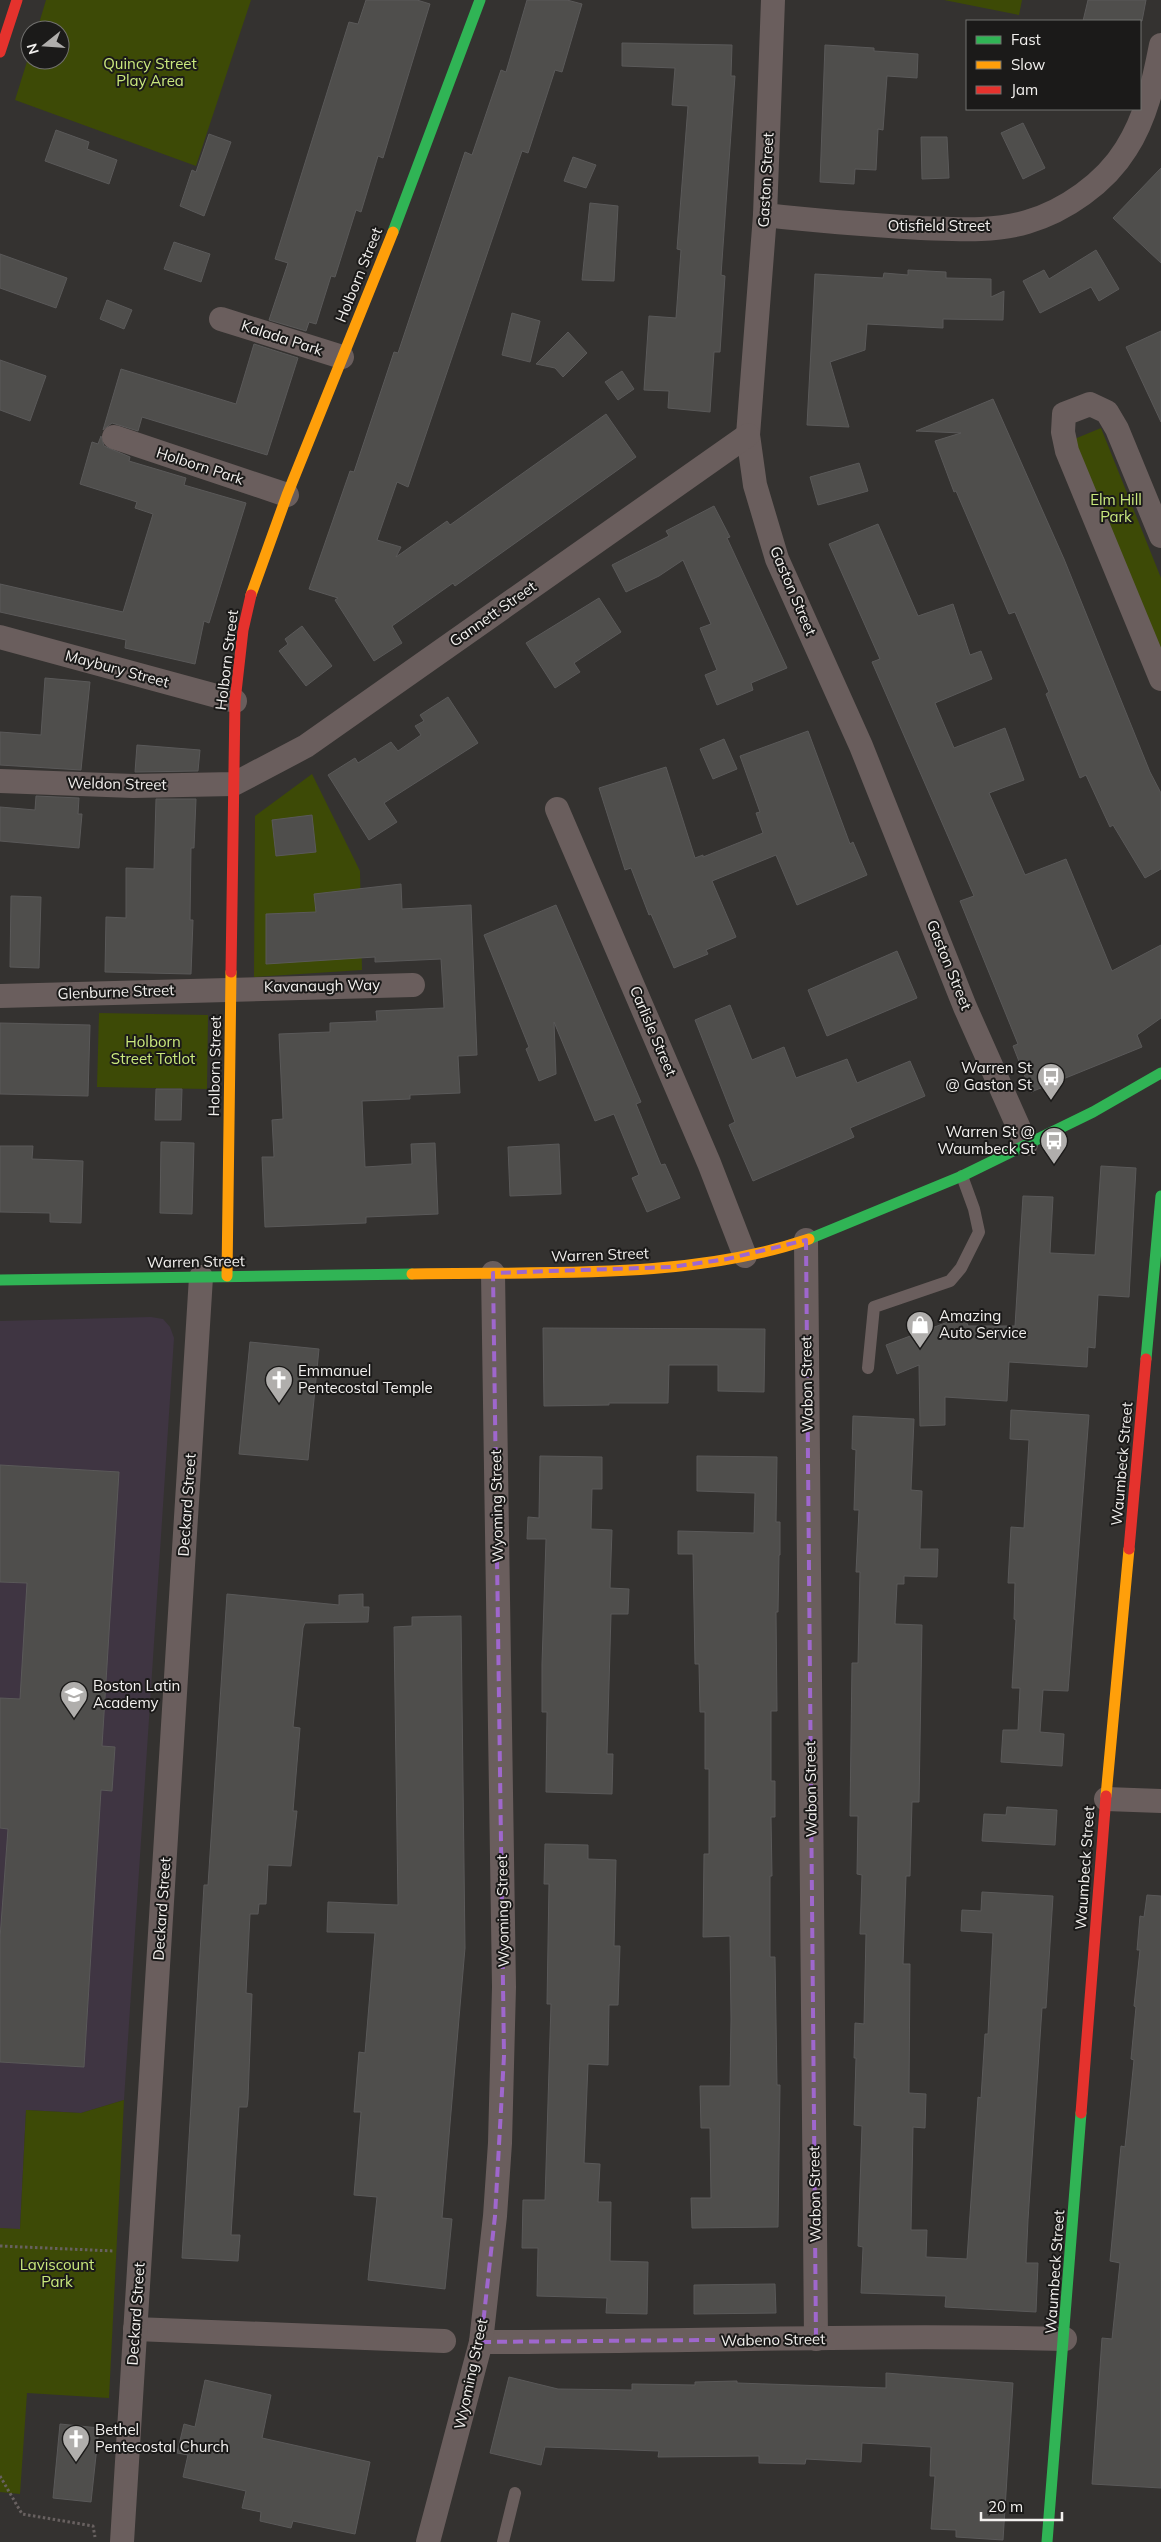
<svg xmlns="http://www.w3.org/2000/svg" width="1161" height="2542" viewBox="0 0 1161 2542" font-family="Mulish,sans-serif">
  <style>
    .education { fill: #3f3542 }
    .green { fill: #3d4a06 }
    .building { fill: #4f4e4c; stroke: #5a5959 }
    .lines { fill: none; stroke-linecap: round; stroke-linejoin: round }
    .path { stroke: #686160; stroke-width: 3; stroke-dasharray: 2.5 2.5; stroke-linecap: butt }
    .lane { stroke: #6a5e5d; stroke-width: 12 }
    .street { stroke: #6a5e5d; stroke-width: 24 }
    .fast { stroke: #30b455; stroke-width: 11 }
    .slow { stroke: #ff9f0a; stroke-width: 11 }
    .jam { stroke: #e5322d; stroke-width: 11 }
    .marked { fill: none; stroke: #9f67cd; stroke-width: 4; stroke-dasharray: 10 6; stroke-linejoin: round }
    .labels { text-anchor: middle; stroke-width: 4; stroke-linejoin: round; paint-order: stroke }
    .park-label { font-size: 15px; fill: #cae97d; stroke: #1b1a19 }
    .street-label { font-size: 15px; fill: #f2f0ee; stroke: #1b1a19 }
    .poi-label { font-size: 15px; fill: #f2f0ee; stroke: #1b1a19; text-anchor: start }
  </style>
  <rect width="100%" height="100%" fill="#343230"/>
  <path class="education" d="M151,1317l12,2 7,8 4,11 -50,762 -43,13 -55,-3 -6,120 -20,-2v-907z"/>
  <g class="green">
    <path d="M46,0h205l-55,166 -181,-66 15,-48v8h30v-30h-23z"/>
    <path d="M944,0h78l-3,15z"/>
    <path d="M1101,428l60,150v84l-89,-222z"/>
    <path d="M312,774l48,97 2,99 -108,7 1,-161z"/>
    <path d="M99,1013l109,2 -1,74 -110,-2z"/>
    <path d="M124,2100l-15,298 -82,-5 -7,101 -20,-2v-264l20,1 6,-119 55,3z"/>
  </g>
  <g class="building">
    <path d="M366,0h51l13,4 -47,154 -5,-2 -17,56 -5,-2 -21,67 -4,-1 -15,48 -7,-2 -3,9 -37,-11 19,-57 -13,-4 74,-237 9,2z"/>
    <path d="M527,0h40l15,4 -20,68 -7,-2 -27,83 -6,-2 -114,336 -11,-5 -20,58 24,7 -5,10 51,-36 3,4 156,-111 30,43 -181,129 -2,-3 -61,43 10,17 -28,18 -39,-61 3,-2 -29,-9 41,-118 4,1 40,-120 4,1 67,-201 7,3 29,-85 5,2z"/>
    <path d="M1088,0h58l-4,21h-59z"/>
    <path d="M622,43l110,2 -1,31h4l-14,199 4,1 -5,76h-6l-4,60 -42,-4 1,-17 -25,-1 5,-74 27,2 5,-68 -4,-1 11,-143 -16,-1 3,-37 -53,-2z"/>
    <path d="M825,45l49,3v3l44,3 -1,24 -30,-2 -4,54 -5,-1 -2,41 -21,-1 -1,15 -34,-2z"/>
    <path d="M1023,123l22,45 -22,11 -22,-46z"/>
    <path d="M56,130l33,12 -2,7 30,11 -8,24 -64,-23z"/>
    <path d="M209,134l22,8 -27,74 -24,-10 12,-36 4,2z"/>
    <path d="M921,137h26l2,41 -27,1z"/>
    <path d="M573,157l23,8 -10,23 -22,-7z"/>
    <path d="M1161,168v95l-48,-45z"/>
    <path d="M590,203l28,3 -4,75 -32,-1z"/>
    <path d="M174,242l36,12 -9,28 -37,-13z"/>
    <path d="M1096,250l23,39 -20,12 -8,-14 -51,26 -17,-32 21,-11 5,9z"/>
    <path d="M0,254l67,24 -11,30 -56,-20z"/>
    <path d="M908,270l38,2v6l45,1v18l13,-6 -1,29 -60,-1v9l-76,-4 -2,26 -35,12 19,65 -42,-2 8,-151 68,4 1,-5 24,2z"/>
    <path d="M107,300l25,10 -8,19 -24,-10z"/>
    <path d="M512,313l28,8 -10,41 -28,-7z"/>
    <path d="M1161,331v91l-35,-75z"/>
    <path d="M568,332l19,21 -24,24 -8,-9 -19,-4z"/>
    <path d="M254,344l44,14 -31,97 -125,-38 -4,14 -26,-8 -9,7 18,-61 115,35z"/>
    <path d="M0,360l46,16 -16,45 -30,-11z"/>
    <path d="M622,371l12,18 -16,11 -13,-18z"/>
    <path d="M993,399l71,160 86,213 11,21v76l-16,9 -32,-53 -3,2 -24,-52 -6,3 -34,-84 3,-2 -34,-80 -6,2 -53,-123 -2,1 -19,-51 26,-8 -45,-2z"/>
    <path d="M101,436l3,10 26,11 -1,4 57,17 -2,7 62,18 -37,120 -5,-2 -9,43 -70,-16 1,-8 -126,-28v-28l123,28 30,-98 -18,-6 2,-6 -57,-18 12,-42 6,2z"/>
    <path d="M859,463l9,28 -50,14 -8,-28z"/>
    <path d="M714,506l16,31 -3,1 60,130 -36,15 2,7 -36,15 -12,-30 12,-5 -17,-42 11,-4 -28,-64 -24,16 -33,16 -14,-27 57,-29 -3,-5z"/>
    <path d="M878,524l40,92 35,-12 17,51 11,-4 11,28 -57,24 19,45 51,-20 19,52 -35,13 36,82 41,-16 46,112 49,-26v73l-24,17 5,12 -111,45 -18,-46 5,-2 -58,-143 14,-5 -102,-234 8,-3 -51,-115z"/>
    <path d="M599,598l22,34 -47,31 6,9 -25,16 -29,-45z"/>
    <path d="M302,626l30,40 -26,20 -27,-35 9,-7 -3,-5z"/>
    <path d="M45,678l45,4 -9,88 -81,-5v-33l41,3z"/>
    <path d="M448,697l30,46 -94,60 13,19 -28,18 -41,-65 27,-17 3,5 33,-21 7,9 23,-16 -6,-9 9,-5 -4,-6z"/>
    <path d="M808,731l42,113 3,-2 14,33 -70,30 -21,-50 -64,26 24,56 -30,13 2,4 -34,14 -23,-54 -2,1 -18,-47 -6,2 -26,-82 67,-21 29,91 8,-3v2l60,-24 -7,-20 4,-1 -20,-56z"/>
    <path d="M724,739l13,30 -24,10 -13,-30z"/>
    <path d="M137,745l63,5 -2,21 -63,1z"/>
    <path d="M36,796l43,2 -1,16h4l-3,34 -79,-7v-34l35,3z"/>
    <path d="M156,799h40l-2,49h-3l-1,72h3l-2,54 -86,-2 1,-55 20,1v-50l28,1z"/>
    <path d="M312,815l4,37 -40,4 -4,-36z"/>
    <path d="M401,884l1,25 69,-4 6,150 -19,1 2,37 -50,2v4l-48,2 3,66 47,-3 -1,-20 24,-1 3,71 -72,3v6l-101,4 -3,-70h12l-2,-37 11,-1 -4,-85 51,-2v-9l47,-2 -1,-10 68,-3 -3,-49 -66,3v-5l-109,7v-50l50,-2 -2,-18z"/>
    <path d="M11,896l30,1 -2,71 -29,-1z"/>
    <path d="M556,905l85,197 -5,2 25,61 4,-1 15,34 -33,14 -15,-34 7,-3 -25,-61 -19,7 -41,-99 2,52 -17,7 -13,-32 3,-2 -45,-112z"/>
    <path d="M897,951l20,47 -90,38 -19,-46z"/>
    <path d="M730,1005l22,55 32,-13 12,31 51,-19 10,24 53,-22 15,35 -75,32 4,9 -101,44 -24,-56 6,-3 -40,-102z"/>
    <path d="M0,1023l90,2 -2,71 -88,-2z"/>
    <path d="M156,1089h26l-1,31h-26z"/>
    <path d="M161,1142l33,1 -2,71 -32,-1z"/>
    <path d="M559,1144l2,50 -51,2 -2,-49z"/>
    <path d="M0,1146h33l-1,13 51,2 -2,62 -31,-1v-9l-50,-1z"/>
    <path d="M1101,1166l35,2 -7,129 -31,-2 -3,53 -7,-1 -1,20 -78,-5 -2,39 -62,-4v28l-25,1 -1,-61 -22,9 -11,-29 78,-29 4,10h47l8,-130 30,1 -3,56 45,2z"/>
    <path d="M543,1328l222,1 -1,63 -46,-1v-26h-49l-1,38h-59v2l-65,1z"/>
    <path d="M250,1342l69,7 -11,111 -69,-6z"/>
    <path d="M1011,1410l78,5 -21,276 -25,-1 -3,42 24,2 -2,32 -61,-4 2,-32h15l2,-42h-8l4,-68 -2,-1 1,-36h-7l3,-56 13,1 5,-88 -19,-1z"/>
    <path d="M853,1416l61,3 -3,71 11,1 -2,58h18l-1,28 -33,-1v8h-7l-2,40 27,1 -3,177h-7l-2,74h-4l-3,88h7l-1,129 17,1 -1,34 -12,-1 -2,103h16l-1,27 41,2 11,-162 3,1 4,-64h3l5,-101 -32,-2 1,-21 19,1 1,-19 71,4 -7,112h-4l-14,212 -2,43h12l-2,49 -91,-5 1,-11 -85,-3 2,-46 -5,-1 4,-120 -8,-1 2,-67h-2l1,-35 9,1 2,-90h-6l2,-59 -5,-1 1,-58h-8l2,-153h6l2,-91h-4l3,-62h-5l2,-60 -4,-1z"/>
    <path d="M540,1456l62,1v32h-10l-1,40 21,1 -2,58 19,1 -1,25h-17l-4,140h6l-1,40 -66,-2 1,-80h-5v-48l4,-125h-19l1,-22 11,1z"/>
    <path d="M697,1456l80,1 -1,65h4v33h-1l-1,57h-2l1,99h-6v70h4v36h-4l1,59h-2v81h5l2,128h3l-2,142 -86,1 -1,-30h20l-1,-70h-9l-1,-42h30l1,-67 -1,-83 -27,1 1,-83h5v-85h-4v-57h-5l-1,-48h-4l-2,-110h-15v-23l76,2 1,-40 -58,-2z"/>
    <path d="M0,1465l119,7 -17,274 13,1 -3,44 -11,-1 -17,277 -84,-5v-124l8,-109 -8,-1v-130l20,1 7,-116 -27,-1z"/>
    <path d="M227,1594l112,11v-10l24,-1v13h6l-1,15 -63,1 -2,5 -10,99 7,1 -7,83h4l-6,55 -23,-1 -2,39h-7l-1,10h-8l-4,79 6,1 -4,105 -1,8h-8l-8,128h9l-2,26 -56,-3 22,-373h4z"/>
    <path d="M461,1616l4,332 -23,270 10,1 -7,70 -77,-9 9,-83 -23,-2 7,-83h-7l5,-60 6,1 10,-120 -48,-1 1,-30 70,3 -4,-278 18,-1v-9z"/>
    <path d="M1007,1807l50,3 -2,35 -73,-4 2,-27 22,1z"/>
    <path d="M545,1844l43,1v14l28,1 -2,86h6l-2,59h-9l-1,60 -20,-1 -4,99 16,1 -2,38h13l-1,59 38,1 -1,52 -41,-1 1,-15 -70,-2 1,-48h-16l1,-48h22l6,-196h-4l2,-120h-5z"/>
    <path d="M1147,1895l14,1v592l-69,-4 10,-146 10,1 8,-76 -10,-2 11,-115 4,1 9,-87 -3,-1 5,-52 -2,-1 6,-56h-3l3,-34 4,1z"/>
    <path d="M775,2284l1,29 -82,1v-29z"/>
    <path d="M886,2373l127,10 -10,157 -47,-3v-7l-25,-1 4,-53h-5l1,-29 -69,-4 -1,19 -55,-3 -1,5 -46,-1v-7l-101,1 1,-6 -114,-4 -4,18 -51,-12 19,-76 49,12 74,1v-6l63,1v-3l42,-1v2l149,5z"/>
    <path d="M205,2380l66,15 -9,43 108,24 -15,72 -62,-13 -2,7 -31,-7 1,-9 -19,-4 4,-17 -63,-14 5,-22 -11,-2 7,-29 11,3z"/>
    <path d="M60,2424l39,4 -8,74 -38,-4z"/>
  </g>
  <g class="lines">
    <g class="path">
      <path d="M0,2246l114,5"/>
      <path d="M0,2476l22,38 71,12 2,11"/>
    </g>
    <g class="lane">
      <path d="M868,1368l6,-61 76,-26 11,-13 18,-36 -5,-23 -12,-33"/>
      <path d="M503,2542l12,-49"/>
    </g>
    <g class="street">
      <path d="M773,0l-8,215 -17,220 7,50 22,74 84,187 104,261 61,137"/>
      <path d="M765,215c52,6 104,10 156,13 34,1 73,4 106,-6 38,-11 78,-39 99,-73 20,-31 28,-68 35,-104"/>
      <path d="M221,319l121,38"/>
      <path d="M114,437l173,58"/>
      <path d="M1161,536l-44,-107 -10,-17 -17,-8 -26,10 -1,18 4,19 94,228"/>
      <path d="M0,637l235,64"/>
      <path d="M0,781l133,5 101,-2 72,-38 442,-311"/>
      <path d="M557,809l152,354 36,93"/>
      <path d="M0,996l413,-11"/>
      <path d="M806,1240l10,1099"/>
      <path d="M1106,1799l55,2"/>
      <path d="M135,2329l309,12"/>
      <path d="M481,2342c194,0 389,-8 584,-3"/>
      <path d="M122,2542l79,-1265"/>
      <path d="M428,2542l53,-200 14,-126 5,-73 4,-156 -11,-714"/>
    </g>
    <g class="fast">
      <path d="M393,232l87,-232"/>
      <path d="M809,1239l153,-63 131,-64 68,-39"/>
      <path d="M0,1280l412,-6"/>
      <path d="M1146,1359l15,-163"/>
      <path d="M1047,2542l34,-429"/>
    </g>
    <g class="slow">
      <path d="M251,595l36,-100 106,-263"/>
      <path d="M412,1274c129,-3 274,7 397,-35"/>
      <path d="M227,1276l4,-304"/>
      <path d="M1106,1796l23,-247"/>
    </g>
    <g class="jam">
      <path d="M0,52l17,-52"/>
      <path d="M231,972l4,-271 8,-71 8,-35"/>
      <path d="M1129,1549l17,-190"/>
      <path d="M1081,2113l25,-317"/>
    </g>
  </g>
  <path class="marked" d="M806,1240l10,1099 -335,3 14,-126 9,-160 -11,-783 178,-6 56,-8z"/>
  <defs>
    <symbol id="bus-pin" viewBox="-11 -11 22 30"><path d="M0 17L-7.5 6A9.5 9.5 0 1 1 7.5 6Z" fill="#b0aeac" stroke="#1b1a19"/><path d="M-5-6H5V4H4V6H2V4H-2V6H-4V4H-5ZM-3.5-4V0h7V-4ZM-3.5 1.2v1.5H-2V1.2ZM2 1.2v1.5H3.5V1.2Z" fill="#fff"/></symbol>
    <symbol id="shop-pin" viewBox="-11 -11 22 30"><path d="M0 17L-7.5 6A9.5 9.5 0 1 1 7.5 6Z" fill="#b0aeac" stroke="#1b1a19"/><path d="M-5-2.5h2.3a2.7 3.5 0 0 1 5.4 0H5L5.5 6h-11ZM-1.5-2.5h3a1.5 2.3 0 0 0-3 0Z" fill="#fff"/></symbol>
    <symbol id="church-pin" viewBox="-11 -11 22 30"><path d="M0 17L-7.5 6A9.5 9.5 0 1 1 7.5 6Z" fill="#b0aeac" stroke="#1b1a19"/><path d="M-1.2-6h2.4v3.5h3.3v2.4h-3.3V6h-2.4V-.1h-3.3v-2.4h3.3Z" fill="#fff"/></symbol>
    <symbol id="school-pin" viewBox="-11 -11 22 30"><path d="M0 17L-7.5 6A9.5 9.5 0 1 1 7.5 6Z" fill="#b0aeac" stroke="#1b1a19"/><path d="M0-5L7-2L0 1L-7-2ZM-4 1L0 2.5L4 1V4Q0 6-4 4Z" fill="#fff"/></symbol>
  </defs>
  <g fill-rule="evenodd">
    <use href="#bus-pin" x="1035" y="1061" width="32" height="43"/>
    <use href="#bus-pin" x="1038" y="1125" width="32" height="43"/>
    <use href="#shop-pin" x="904" y="1309" width="32" height="43"/>
    <use href="#church-pin" x="263" y="1364" width="32" height="43"/>
    <use href="#school-pin" x="58" y="1679" width="32" height="43"/>
    <use href="#church-pin" x="60" y="2423" width="32" height="43"/>
  </g>
  <g class="labels">
    <g class="park-label">
      <text x="150" y="69">Quincy Street<tspan x="150" dy="17">Play Area</tspan></text>
      <text x="1116" y="505">Elm Hill<tspan x="1116" dy="17">Park</tspan></text>
      <text x="153" y="1047">Holborn<tspan x="153" dy="17">Street Totlot</tspan></text>
      <text x="57" y="2270">Laviscount<tspan x="57" dy="17">Park</tspan></text>
    </g>
    <g class="street-label">
      <text transform="translate(766 180) rotate(-87)" y="5">Gaston Street</text>
      <text x="939" y="231">Otisfield Street</text>
      <text transform="translate(359 275) rotate(-68)" y="5">Holborn Street</text>
      <text transform="translate(282 338) rotate(18)" y="5">Kalada Park</text>
      <text transform="translate(200 466) rotate(18)" y="5">Holborn Park</text>
      <text transform="translate(793 591) rotate(67)" y="5">Gaston Street</text>
      <text transform="translate(493 614) rotate(-35)" y="5">Gannett Street</text>
      <text transform="translate(227 660) rotate(-83)" y="5">Holborn Street</text>
      <text transform="translate(117 669) rotate(15)" y="5">Maybury Street</text>
      <text transform="translate(117 784) rotate(1)" y="5">Weldon Street</text>
      <text transform="translate(949 965) rotate(68)" y="5">Gaston Street</text>
      <text transform="translate(322 986) rotate(-1)" y="5">Kavanaugh Way</text>
      <text transform="translate(116 992) rotate(-2)" y="5">Glenburne Street</text>
      <text transform="translate(653 1031) rotate(67)" y="5">Carlisle Street</text>
      <text transform="translate(215 1066) rotate(-89)" y="5">Holborn Street</text>
      <text transform="translate(600 1255) rotate(-2)" y="5">Warren Street</text>
      <text transform="translate(196 1262) rotate(-1)" y="5">Warren Street</text>
      <text transform="translate(807 1384) rotate(-91)" y="5">Wabon Street</text>
      <text transform="translate(1122 1464) rotate(-85)" y="5">Waumbeck Street</text>
      <text transform="translate(187 1505) rotate(-86)" y="5">Deckard Street</text>
      <text transform="translate(497 1506) rotate(-91)" y="5">Wyoming Street</text>
      <text transform="translate(811 1789) rotate(-91)" y="5">Wabon Street</text>
      <text transform="translate(1085 1868) rotate(-86)" y="5">Waumbeck Street</text>
      <text transform="translate(162 1909) rotate(-86)" y="5">Deckard Street</text>
      <text transform="translate(503 1911) rotate(-91)" y="5">Wyoming Street</text>
      <text transform="translate(815 2194) rotate(-91)" y="5">Wabon Street</text>
      <text transform="translate(1055 2272) rotate(-86)" y="5">Waumbeck Street</text>
      <text transform="translate(136 2314) rotate(-86)" y="5">Deckard Street</text>
      <text transform="translate(773 2340) rotate(-1)" y="5">Wabeno Street</text>
      <text transform="translate(471 2374) rotate(-78)" y="5">Wyoming Street</text>
    </g>
    <g class="poi-label">
      <text x="1032" y="1073" text-anchor="end">Warren St<tspan x="1032" dy="17">@ Gaston St</tspan></text>
      <text x="1035" y="1137" text-anchor="end">Warren St @<tspan x="1035" dy="17">Waumbeck St</tspan></text>
      <text x="939" y="1321">Amazing<tspan x="939" dy="17">Auto Service</tspan></text>
      <text x="298" y="1376">Emmanuel<tspan x="298" dy="17">Pentecostal Temple</tspan></text>
      <text x="93" y="1691">Boston Latin<tspan x="93" dy="17">Academy</tspan></text>
      <text x="95" y="2435">Bethel<tspan x="95" dy="17">Pentecostal Church</tspan></text>
    </g>
  </g>
  <rect x="966" y="20" width="175" height="90" fill="#1b1a19" stroke="#71706e"/>
  <rect x="976" y="36" width="25" height="8" fill="#30b455" stroke="#71706e"/>
  <text x="1011" y="45" font-size="15" fill="#f2f0ee">Fast</text>
  <rect x="976" y="61" width="25" height="8" fill="#ff9f0a" stroke="#71706e"/>
  <text x="1011" y="70" font-size="15" fill="#f2f0ee">Slow</text>
  <rect x="976" y="86" width="25" height="8" fill="#e5322d" stroke="#71706e"/>
  <text x="1011" y="95" font-size="15" fill="#f2f0ee">Jam</text>
  <g transform="translate(45 45) rotate(253)"><circle r="24" fill="#1b1a19" stroke="#71706e"/>
  <path d="M0-4L9 19L0 12L-9 19Z" fill="#b0aeac"/>
  <text y="-8" font-size="14" font-weight="bold" text-anchor="middle" fill="#f2f0ee">N</text>
  </g>
  <path d="M981 2512v8h81v-8" fill="none" stroke="#f2f0ee" stroke-width="2.5"/>
  <text x="988" y="2512" font-size="15" fill="#f2f0ee" stroke="#1b1a19" stroke-width="4" paint-order="stroke">20 m</text>
</svg>
